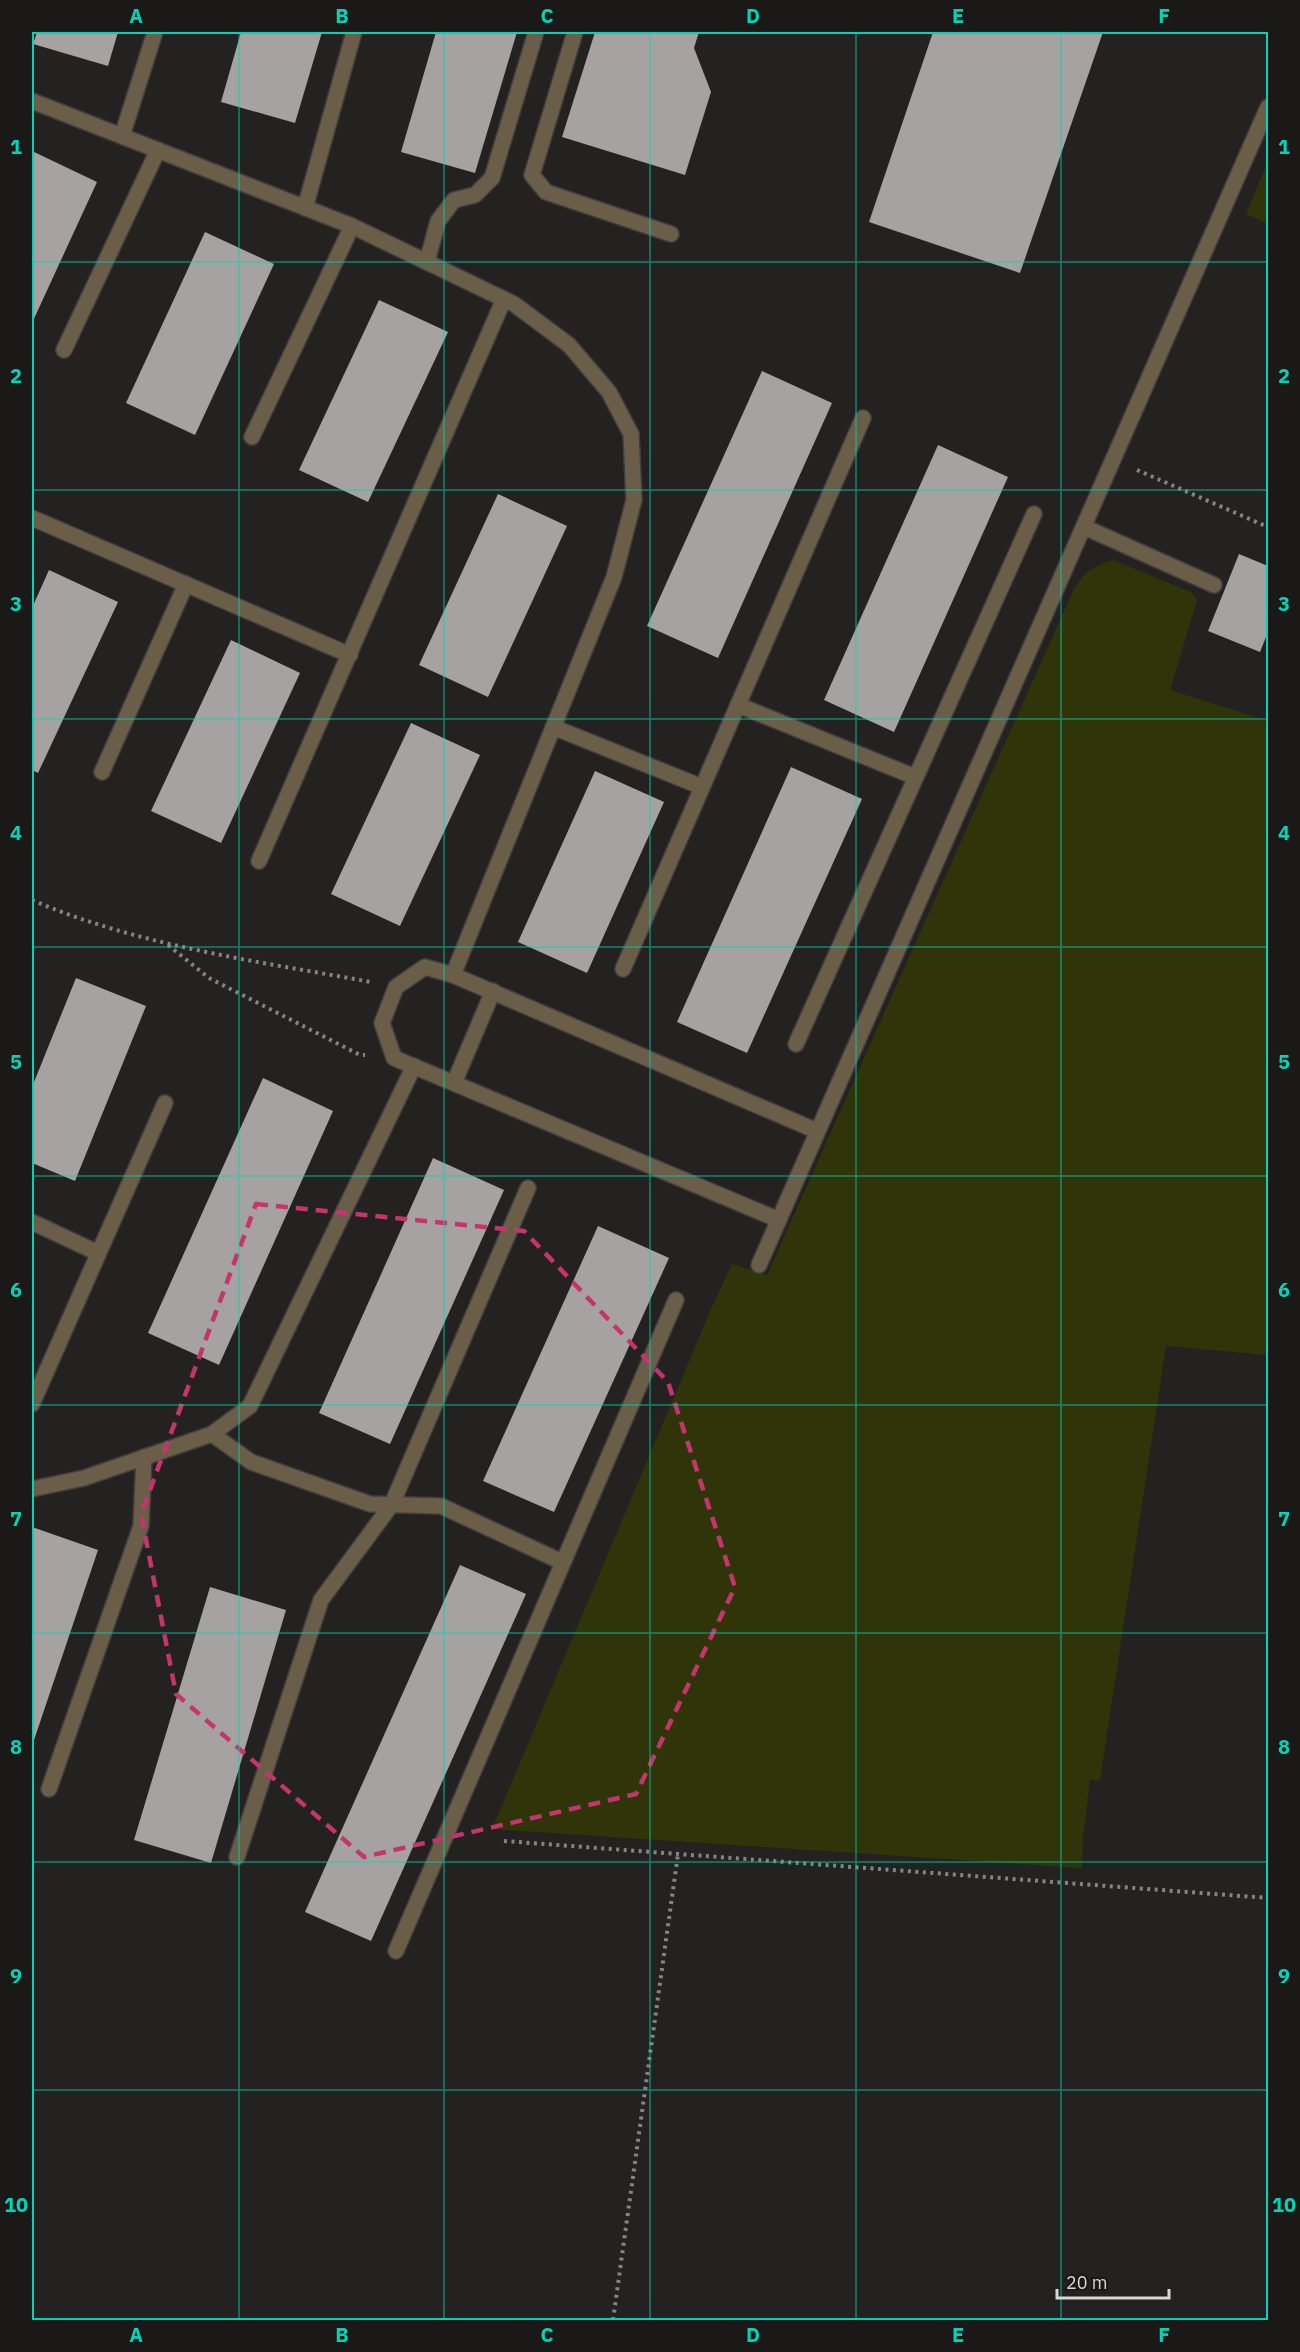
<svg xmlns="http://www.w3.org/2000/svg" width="1300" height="2352" viewBox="0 0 1300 2352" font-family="'IBM Plex Sans',sans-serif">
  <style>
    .green { fill: #303409 }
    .building { fill: #a6a2a1 }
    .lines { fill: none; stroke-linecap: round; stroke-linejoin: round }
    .minor-casing { stroke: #413f3d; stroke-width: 18 }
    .path { stroke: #868482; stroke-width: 4; stroke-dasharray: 3 4.5; stroke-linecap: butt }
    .minor { stroke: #6a5e49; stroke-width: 15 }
    .marked { fill: none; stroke: #c5356d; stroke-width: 4.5; stroke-dasharray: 12 8; stroke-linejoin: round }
    .grid { fill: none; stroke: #00d5b7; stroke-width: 1.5; stroke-opacity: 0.55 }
    .neatline { fill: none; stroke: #00d5b7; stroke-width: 2 }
    .grid-label { font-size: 20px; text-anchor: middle; font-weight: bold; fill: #00d5b7 }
  </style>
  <rect width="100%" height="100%" fill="#242220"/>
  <g class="green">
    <path d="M1268,162v62l-22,-10z"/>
    <path d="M1113,560l78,32 6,8 -27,90 98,31v634l-102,-9 -66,434h-10l-7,58 -1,30 -590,-39 219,-520 21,-45 35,11 306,-684c12,-20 18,-24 40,-31z"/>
  </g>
  <g class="building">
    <path d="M37,32h81l-10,34 -75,-22z"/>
    <path d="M241,32h81l-27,91 -74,-21z"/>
    <path d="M436,32h81l-42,141 -74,-21z"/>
    <path d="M595,32h104l-5,16 17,44 -26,83 -123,-38z"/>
    <path d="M933,32h170l-83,241 -151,-51z"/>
    <path d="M32,151l65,31 -65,141z"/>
    <path d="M205,232l69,32 -79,171 -69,-32z"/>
    <path d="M379,300l69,32 -80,170 -69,-32z"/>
    <path d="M762,371l70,32 -114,255 -71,-32z"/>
    <path d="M938,445l70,32 -114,255 -70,-32z"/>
    <path d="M498,494l69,32 -79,171 -69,-32z"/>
    <path d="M1239,554l29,12v66l-8,20 -52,-21z"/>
    <path d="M49,570l69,32 -80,171 -6,-3v-162z"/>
    <path d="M231,640l69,33 -79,170 -70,-32z"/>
    <path d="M411,723l69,32 -80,171 -69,-32z"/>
    <path d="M791,767l71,32 -115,254 -70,-31z"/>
    <path d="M595,771l69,31 -77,171 -69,-31z"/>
    <path d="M76,978l70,28 -71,175 -43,-18v-76z"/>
    <path d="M263,1078l70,33 -114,254 -71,-32z"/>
    <path d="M433,1158l71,32 -114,254 -71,-31z"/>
    <path d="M598,1226l71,32 -115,254 -71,-31z"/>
    <path d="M32,1527l66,23 -66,196z"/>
    <path d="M460,1565l66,29 -155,347 -66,-29z"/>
    <path d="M210,1587l76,23 -75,253 -77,-23z"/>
  </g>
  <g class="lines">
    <defs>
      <g id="minor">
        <path d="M575,32l-43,143 14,17 125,42"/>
        <path d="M32,101l320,125 162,78 55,41 40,47 22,42 3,66 -20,77 -161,398"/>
        <path d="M122,136l33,-104"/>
        <path d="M305,208l49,-176"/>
        <path d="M427,262l11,-41 16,-21 21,-5 17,-17 44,-146"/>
        <path d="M64,350l94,-200"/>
        <path d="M252,437l100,-211"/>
        <path d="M32,518l318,137"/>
        <path d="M1084,527l130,58"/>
        <path d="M738,705l177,72"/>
        <path d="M553,727l149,60"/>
        <path d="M102,772l84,-188"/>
        <path d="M259,861l245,-562"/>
        <path d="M623,969l240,-551"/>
        <path d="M796,1044l238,-530"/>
        <path d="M454,1083l39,-92"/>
        <path d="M779,1220l-385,-162 -12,-35 14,-36 29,-20 28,8 364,156"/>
        <path d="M32,1222l66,31"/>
        <path d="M759,1265l509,-1158"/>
        <path d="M32,1404l133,-301"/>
        <path d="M212,1434l39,28 119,42 71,2 121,56"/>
        <path d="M32,1489l52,-11 128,-44 38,-28 164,-340"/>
        <path d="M49,1789l92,-263 3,-69"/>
        <path d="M237,1857l84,-257 71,-96 136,-316"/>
        <path d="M396,1951l280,-651"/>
      </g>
    </defs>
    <use href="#minor" class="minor-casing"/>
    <g class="path">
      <path d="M1137,470l131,57"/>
      <path d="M32,900c107,46 224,61 339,82"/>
      <path d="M168,945l41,33 151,77h5"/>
      <path d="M504,1841l764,57"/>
      <path d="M613,2320l65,-466"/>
    </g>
    <use href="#minor" class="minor"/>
  </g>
  <path class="marked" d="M256,1204l268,27 144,151 67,205 -99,207 -272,63 -188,-163 -35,-180z"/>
  <path class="grid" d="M239,32v2288M444,32v2288M650,32v2288M856,32v2288M1061,32v2288M32,262h1236M32,490h1236M32,719h1236M32,947h1236M32,1176h1236M32,1405h1236M32,1633h1236M32,1862h1236M32,2090h1236"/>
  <rect width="1300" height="2352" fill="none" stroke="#1a1917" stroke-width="66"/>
  <path d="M1057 2289v9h112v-9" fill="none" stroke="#d8d7d5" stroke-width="3"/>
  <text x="1066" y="2289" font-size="18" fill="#d8d7d5" stroke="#1a1917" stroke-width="4.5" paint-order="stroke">20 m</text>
  <rect x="33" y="33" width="1234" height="2286" class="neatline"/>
  <g class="grid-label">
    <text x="136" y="23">A</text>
    <text x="342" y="23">B</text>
    <text x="547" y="23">C</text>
    <text x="753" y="23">D</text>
    <text x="958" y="23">E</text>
    <text x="1164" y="23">F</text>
    <text x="16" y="154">1</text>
    <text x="1284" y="154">1</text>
    <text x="16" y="383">2</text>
    <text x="1284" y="383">2</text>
    <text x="16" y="611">3</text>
    <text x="1284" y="611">3</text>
    <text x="16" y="840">4</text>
    <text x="1284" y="840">4</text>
    <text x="16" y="1069">5</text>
    <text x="1284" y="1069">5</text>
    <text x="16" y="1297">6</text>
    <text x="1284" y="1297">6</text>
    <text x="16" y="1526">7</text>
    <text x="1284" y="1526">7</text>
    <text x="16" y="1754">8</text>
    <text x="1284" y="1754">8</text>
    <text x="16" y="1983">9</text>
    <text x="1284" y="1983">9</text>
    <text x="16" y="2212">10</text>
    <text x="1284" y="2212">10</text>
    <text x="136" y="2342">A</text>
    <text x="342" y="2342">B</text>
    <text x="547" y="2342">C</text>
    <text x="753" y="2342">D</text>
    <text x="958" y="2342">E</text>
    <text x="1164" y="2342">F</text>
  </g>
</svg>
